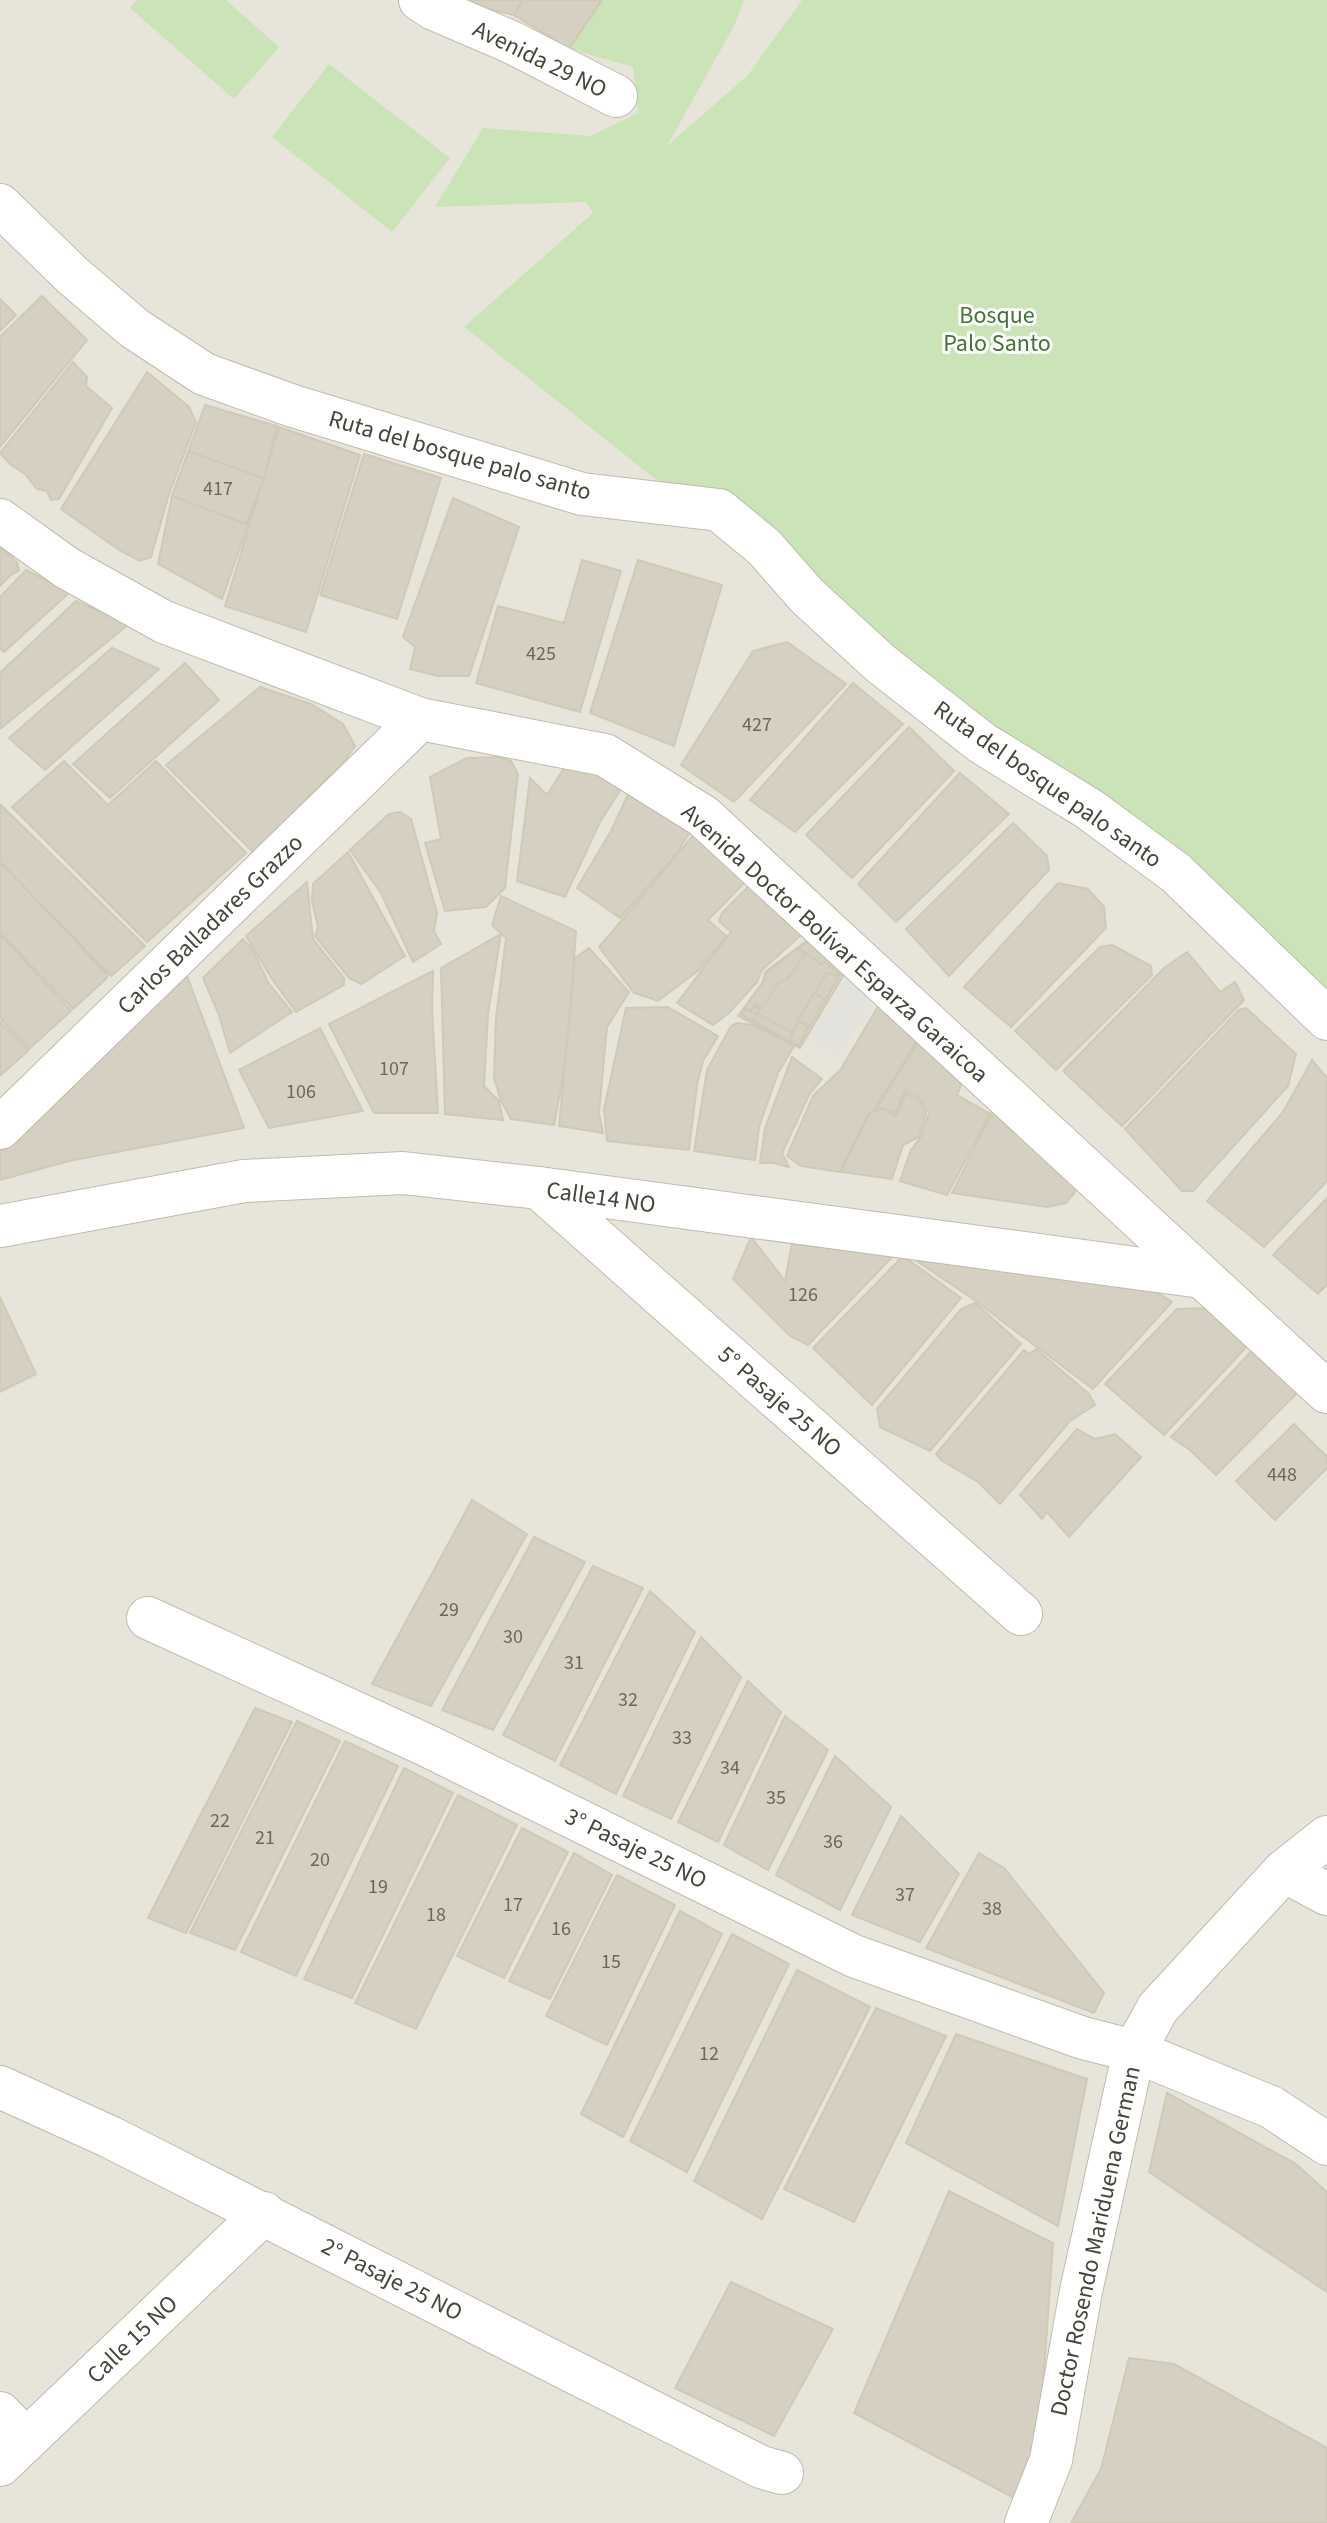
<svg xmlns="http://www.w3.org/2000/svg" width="1327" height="2523" viewBox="0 0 1327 2523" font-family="'Source Sans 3',sans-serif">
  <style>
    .residential { fill: #e7e5da }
    .industrial { fill: #e4e2dc }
    .green { fill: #cae4b8 }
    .building { fill: #d5d0c1; stroke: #cfc9b5; stroke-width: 2 }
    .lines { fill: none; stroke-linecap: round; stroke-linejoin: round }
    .minor-casing { stroke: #bfbcae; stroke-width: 44 }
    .minor { stroke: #fff; stroke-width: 42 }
    .labels { text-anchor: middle; stroke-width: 6; stroke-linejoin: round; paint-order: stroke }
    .number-label { font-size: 20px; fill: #6b675b }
    .street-label { font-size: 24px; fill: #484439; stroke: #fff }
    .park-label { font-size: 24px; fill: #417532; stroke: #fff }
  </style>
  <rect width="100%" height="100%" fill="#f4f3eb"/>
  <rect class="residential" x="0" y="0" width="1327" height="2523"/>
  <path class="industrial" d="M852,965l27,27 -36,58 -8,6 -24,-18z"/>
  <g class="green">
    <path d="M137,0h89l53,47 -45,52 -104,-91z"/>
    <path d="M602,0h142l-10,26 -67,120 81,-71 54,-75h525v1029l-251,-216 -612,-486 129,-114 -7,-11 -151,5 48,-79 107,8 48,-23 -5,-46 -64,-18z"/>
    <path d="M329,64l121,94 -58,74 -120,-95z"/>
  </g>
  <g class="building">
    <path d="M462,0h61l-9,15 -53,-12z"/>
    <path d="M523,0h79l-33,49 -55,-34z"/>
    <path d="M42,296l45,44 -87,107v-110z"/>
    <path d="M0,299l16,16 -16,16z"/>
    <path d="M73,362l14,15 -1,9 26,22 -53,91 -8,1 -4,-9 -10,-2 -12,-15 -14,-9 -11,-12z"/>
    <path d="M147,372l42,35 7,15 -27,72 -18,63 -11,4 -21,-11 -58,-41z"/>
    <path d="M205,405l72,21 -13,53 -42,120 -64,-35 14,-68z"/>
    <path d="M279,427l81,28 -54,177 -81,-26z"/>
    <path d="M189,451l75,28 -18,45 -74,-28z"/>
    <path d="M364,454l77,24 -44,141 -77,-24z"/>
    <path d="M453,498l66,29 -50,149h-31l-28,-7 5,-22 -12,-10z"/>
    <path d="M0,546l17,16 2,9 -7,3 -12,12z"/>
    <path d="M582,560l39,11 -41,141 -104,-29 22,-77 66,17z"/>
    <path d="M638,560l84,25 -48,161 -84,-33z"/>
    <path d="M26,570l44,22 -66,60 -4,-4v-51z"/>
    <path d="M76,601l53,23 -129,105v-56z"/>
    <path d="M787,642l59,42 -112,118 -53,-37 72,-114z"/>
    <path d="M112,648l47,21 -114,101 -36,-32z"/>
    <path d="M185,663l34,37 -109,98 -37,-34z"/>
    <path d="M853,683l50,41 -108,108 -45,-32z"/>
    <path d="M260,687l51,17 32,20 12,22 -11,16 -91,90 -87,-87z"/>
    <path d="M909,727l45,44 -102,107 -46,-43z"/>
    <path d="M500,757l11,4 7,13 -13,114 -19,19 -41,4 -20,-68 16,-4 -11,-62 37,-19z"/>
    <path d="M64,761l44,44 48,-44 90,92 -99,89 -135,-135z"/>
    <path d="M564,768l36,7 23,11 -23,36 -35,75 -48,-16 13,-103 17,17z"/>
    <path d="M960,773l49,41 -113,108 -38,-38z"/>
    <path d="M631,788l61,41 -18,28 -54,61 -43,-30 34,-57z"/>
    <path d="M0,804l145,142 -34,30 -111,-114z"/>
    <path d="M400,812l11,7 26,94 -3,18 7,13 -28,18 -32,-69 -31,-43 39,-36z"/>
    <path d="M1013,823l34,33 2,14 -100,106 -43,-47z"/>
    <path d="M696,832l59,40 -47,48 18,16 -27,34 -41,31 -24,-8 -35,-46z"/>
    <path d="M348,852l57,104 -44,28 -12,-6 -34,-42 3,-9 -6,-26 1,-17z"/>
    <path d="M0,862l107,112v4l-34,31 -73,-76z"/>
    <path d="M758,877l53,49 -49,44 -5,12 -28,31 -16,12 -36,-22 54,-71 -12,-11 3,-8z"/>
    <path d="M307,882l6,57 31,39v7l-48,27 -24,-33 -26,-43z"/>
    <path d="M1058,883l30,6 16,18 2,21 -95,99 -47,-40z"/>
    <path d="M501,896l75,35 -10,130 -12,64 -43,-6 -10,-18 -7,-23 2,-60 10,-80 -14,-13z"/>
    <path d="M0,934l71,77 -42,38 -29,-31z"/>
    <path d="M501,934l-13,79 -4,73 15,15 4,19 -58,-6 -4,-146z"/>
    <path d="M243,939l9,10 17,35 23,28 -62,41 -11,-38 -16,-37z"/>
    <path d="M805,942h6l41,19 -52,87 -62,-32 25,-34 2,-10z"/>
    <path d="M805,943h7l35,18 -8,13 -15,-13 -2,4 -23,-17z"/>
    <path d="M1112,945l39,21 1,9 -96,95 -41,-39 85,-84z"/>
    <path d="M589,948l40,44 -22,35 -8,86 4,20 -44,-7 16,-168z"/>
    <path d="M797,949l8,5 -18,26 -9,3 -15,24 -7,-3 -6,7 -5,-3 18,-26 3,-9z"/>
    <path d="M1187,952l33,40 15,-10 9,18 -122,126 -59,-55 101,-103z"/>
    <path d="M433,971l-1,39 6,103h-64l-45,-89z"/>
    <path d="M827,973l12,3 -14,24 -10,-7z"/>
    <path d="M187,976l57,152 -175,33 -69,19v-42z"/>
    <path d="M814,993l11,7 -16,27 -11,-6z"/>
    <path d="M883,998l39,35 -48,77 -5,3 -29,59 -39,-6 -14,-10 26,-60 28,-27z"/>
    <path d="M754,1006l6,3 -7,11 -11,-5 4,-6 4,3z"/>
    <path d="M668,1007l50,29 -15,25 -6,24 -8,65 -82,-9 -3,-32 22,-101z"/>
    <path d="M1246,1008l50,46 -8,32 -95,105h-11l-57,-62 114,-119z"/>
    <path d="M746,1009l47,24 -4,8 -47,-26z"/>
    <path d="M757,1013l36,20 -4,8 -36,-21z"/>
    <path d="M798,1021l10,6 -9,19 -10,-5z"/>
    <path d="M0,1022l28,29 -28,25z"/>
    <path d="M737,1023l16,2 41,21 -16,27 -19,54 -4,33 -61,-9 13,-81 24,-44z"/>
    <path d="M320,1028l43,83 -94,17 -30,-58z"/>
    <path d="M923,1034l42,41 -8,20 33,19 -43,81 -47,-14 11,-31 10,-13 8,-24 -8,-14 -16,-9 -10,24 -12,-6 -8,3z"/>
    <path d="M792,1057l30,22 -12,14 -28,60 7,14 -16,-4h-13l5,-35z"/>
    <path d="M1312,1060l15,18v103l-63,66 -57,-46 76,-89z"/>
    <path d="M906,1093l14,8 6,12 -7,24 -16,8 -11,34 -51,-7 29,-59 13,-4 13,7z"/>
    <path d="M997,1103l78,83v6l-9,11 -19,4 -95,-14z"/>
    <path d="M1327,1198v87l-9,9 -45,-39z"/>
    <path d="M751,1237l34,44 8,-43 103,15 -88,92 -18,-9 -57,-57z"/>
    <path d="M899,1249l256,42 17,11 -79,87 -123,-92z"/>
    <path d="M903,1256l58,42 -89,107 -59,-57z"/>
    <path d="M0,1297l36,77 -36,18z"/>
    <path d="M975,1303l46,41 -91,107 -50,-24 -3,-18 84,-100z"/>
    <path d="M1213,1308l40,32 -89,95 -59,-51 72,-75z"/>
    <path d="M1261,1341l46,42 -91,92 -26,-25 -19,-13z"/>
    <path d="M1036,1349l53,45 6,11 -25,16 -70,83 -22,-22 -37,-22 -5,-6 88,-104 5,4z"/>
    <path d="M1294,1424l33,33v11l-52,52 -39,-39z"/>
    <path d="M1077,1429l18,10 20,-5 26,23 -72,80 -22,-25 -5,7 -22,-24z"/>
    <path d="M472,1500l55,34 -96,172 -59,-22z"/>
    <path d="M534,1537l51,25 -92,168 -51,-20z"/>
    <path d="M593,1566l50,22 -88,173 -52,-26z"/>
    <path d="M650,1591l45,41 -79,162 -56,-29z"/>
    <path d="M701,1637l40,40 -70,142 -48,-23z"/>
    <path d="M748,1681l33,31 -63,130 -40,-20z"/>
    <path d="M255,1708l37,14 -106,211 -38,-15z"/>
    <path d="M785,1716l43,34 -60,120 -44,-25z"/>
    <path d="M297,1721l43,20 -105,209 -45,-17z"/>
    <path d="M345,1741l53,25 -102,210 -55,-24z"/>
    <path d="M835,1756l56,51 -51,103 -64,-35z"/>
    <path d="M404,1768l49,25 -101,205 -48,-19z"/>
    <path d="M458,1795l59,30 -101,204 -61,-26z"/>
    <path d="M901,1816l58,58 -39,68 -68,-27z"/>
    <path d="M522,1828l46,24 -64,126 -47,-22z"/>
    <path d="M574,1853l38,22 -62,124 -41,-18z"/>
    <path d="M979,1853l25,15 100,125 -10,20 -168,-65z"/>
    <path d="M617,1875l58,30 -68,140 -61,-29z"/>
    <path d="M680,1911l42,23 -99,203 -42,-23z"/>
    <path d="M732,1934l57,30 -102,208 -57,-31z"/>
    <path d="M797,1970l73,37 -108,212 -68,-38z"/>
    <path d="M876,2008l70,28 -92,186 -70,-33z"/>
    <path d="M956,2034l131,45 -29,147 -152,-83z"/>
    <path d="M1167,2093l129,71 31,28v100l-178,-120z"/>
    <path d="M949,2191l104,52 -14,201 -21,56 -164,-87z"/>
    <path d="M731,2282l102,47 -59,107 -99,-48z"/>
    <path d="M1129,2358l45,6 153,84v75h-256l30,-54z"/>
  </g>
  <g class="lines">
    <defs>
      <g id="minor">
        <path d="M420,0l14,9 77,33 105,54"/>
        <path d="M0,205l72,70 62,53 70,46 89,32 289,88 137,16 45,37 43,49 73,67 102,80 107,66 87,64 151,146"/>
        <path d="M0,520l67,48 97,54 256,97 185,36 98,61 624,576"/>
        <path d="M0,1128l420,-409"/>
        <path d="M539,1188l482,426"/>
        <path d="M0,1226l244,-45 159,-8 136,15 663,89"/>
        <path d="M148,1618l278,127 428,211 229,82 51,13 137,56 56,37"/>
        <path d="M1284,1871l43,23"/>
        <path d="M0,2087l110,50 651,330 21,6"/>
        <path d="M0,2413l26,27"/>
        <path d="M0,2465l264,-252"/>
        <path d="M1026,2523l25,-63 30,-169 53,-240 24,-43 126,-137 43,-34"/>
      </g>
    </defs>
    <use href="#minor" class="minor-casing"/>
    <use href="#minor" class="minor"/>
  </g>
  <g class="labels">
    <g class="number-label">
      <text x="218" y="495">417</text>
      <text x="541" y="660">425</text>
      <text x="757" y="731">427</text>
      <text x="394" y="1075">107</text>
      <text x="301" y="1098">106</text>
      <text x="803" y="1301">126</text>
      <text x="1282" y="1481">448</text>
      <text x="449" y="1616">29</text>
      <text x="513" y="1643">30</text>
      <text x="574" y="1669">31</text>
      <text x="628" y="1706">32</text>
      <text x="682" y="1744">33</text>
      <text x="730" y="1774">34</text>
      <text x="776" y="1804">35</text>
      <text x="220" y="1827">22</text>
      <text x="265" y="1844">21</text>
      <text x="833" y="1848">36</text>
      <text x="320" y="1866">20</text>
      <text x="378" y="1893">19</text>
      <text x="905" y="1901">37</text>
      <text x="513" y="1911">17</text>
      <text x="992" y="1915">38</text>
      <text x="436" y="1921">18</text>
      <text x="561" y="1935">16</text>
      <text x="611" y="1968">15</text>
      <text x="709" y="2060">12</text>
    </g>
    <g class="street-label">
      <text transform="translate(540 59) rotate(26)" y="8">Avenida 29 NO</text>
      <text transform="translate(460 455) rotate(16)" y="8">Ruta del bosque palo santo</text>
      <text transform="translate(1048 784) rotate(35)" y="8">Ruta del bosque palo santo</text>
      <text transform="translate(210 924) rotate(-44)" y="8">Carlos Balladares Grazzo</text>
      <text transform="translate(835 943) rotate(42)" y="8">Avenida Doctor Bolívar Esparza Garaicoa</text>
      <text transform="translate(601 1197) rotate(8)" y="8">Calle14 NO</text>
      <text transform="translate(780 1401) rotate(41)" y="8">5° Pasaje 25 NO</text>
      <text transform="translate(636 1848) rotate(26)" y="8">3° Pasaje 25 NO</text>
      <text transform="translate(1095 2241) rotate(-78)" y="8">Doctor Rosendo Mariduena German</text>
      <text transform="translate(392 2279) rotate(27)" y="8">2° Pasaje 25 NO</text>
      <text transform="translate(132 2339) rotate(-44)" y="8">Calle 15 NO</text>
    </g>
    <g class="park-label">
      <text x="997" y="323">Bosque<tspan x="997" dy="28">Palo Santo</tspan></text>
    </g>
  </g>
</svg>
